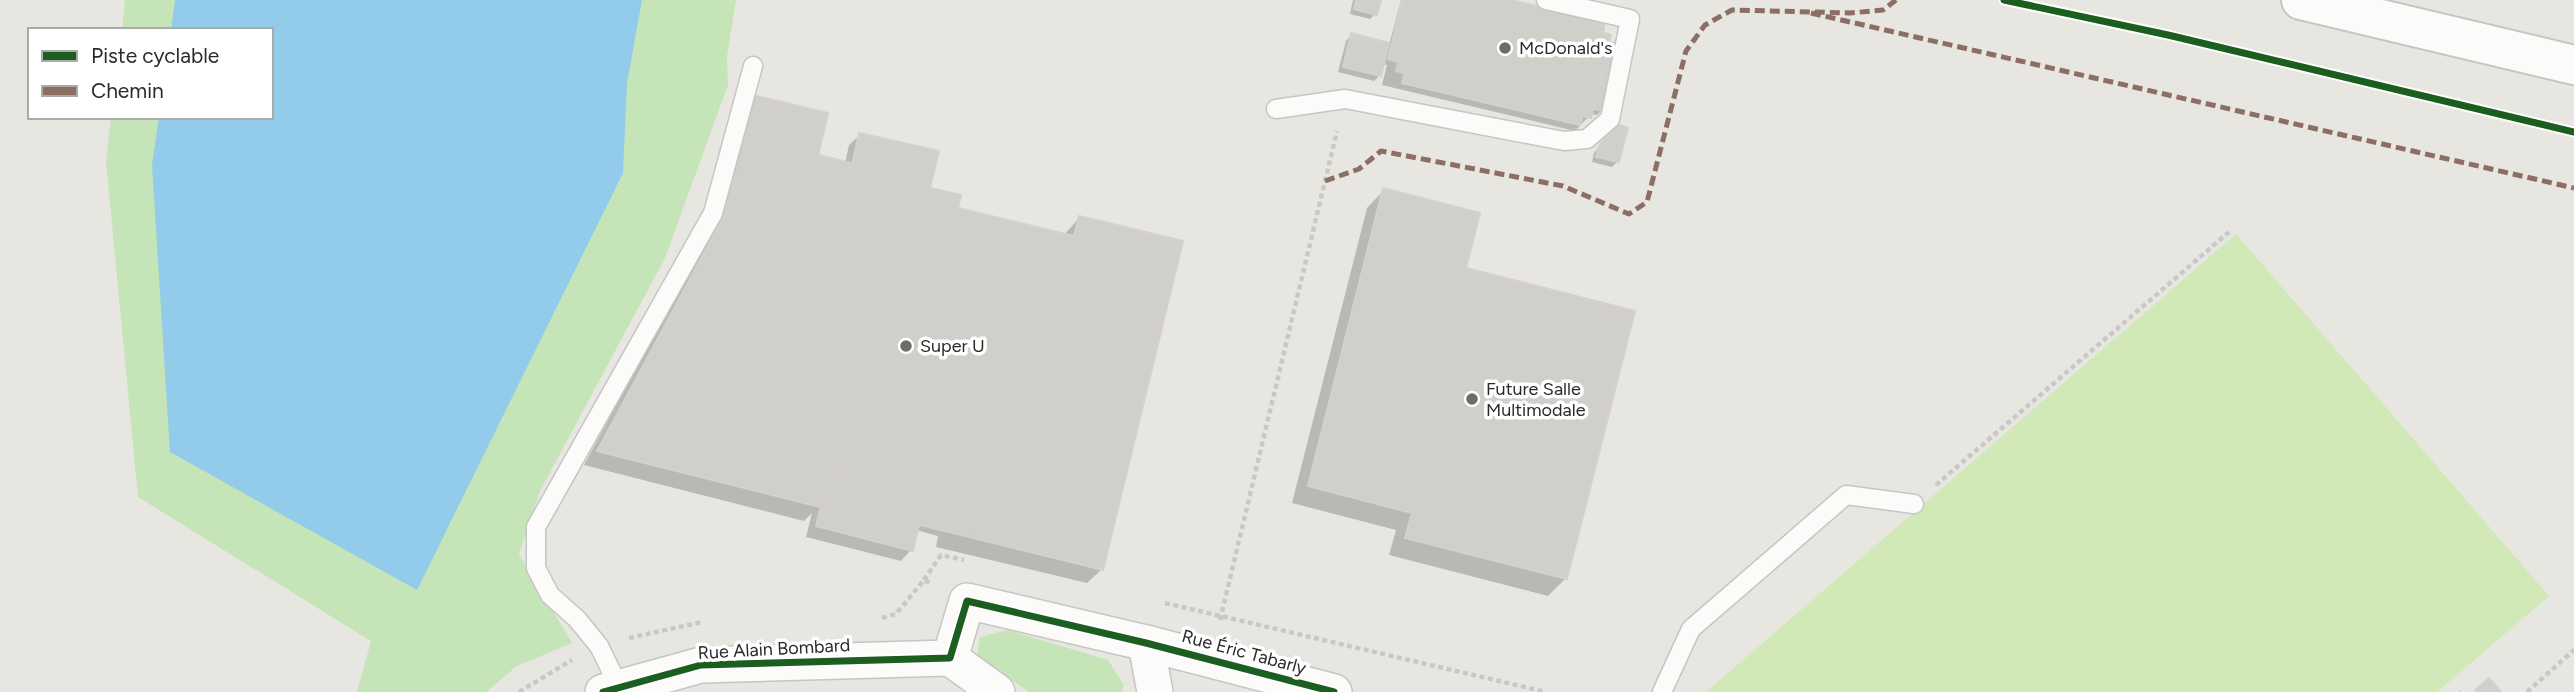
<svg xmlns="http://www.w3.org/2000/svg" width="2574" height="692" viewBox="0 0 2574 692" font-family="Figtree,sans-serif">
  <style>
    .green { fill: #c5e4b8 }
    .pitch { fill: #d0e9b6 }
    .water { fill: #93cbea }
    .shadow { fill: #0003 }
    .building { fill: #d1cfca; stroke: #d3d1cc; stroke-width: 2 }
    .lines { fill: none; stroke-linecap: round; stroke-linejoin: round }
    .service-casing { stroke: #c6c5c5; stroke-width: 21 }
    .minor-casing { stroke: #c6c5c5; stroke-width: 38 }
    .secondary-casing { stroke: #c6c5c5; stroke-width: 42 }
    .path { stroke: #c8c8c7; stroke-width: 4.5; stroke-dasharray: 5 3.5; stroke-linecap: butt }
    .service { stroke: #fcfbfa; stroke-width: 18 }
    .minor { stroke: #fcfbfa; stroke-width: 35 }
    .secondary { stroke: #fcfbfa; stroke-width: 38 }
    .quiet { stroke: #8d6e63; stroke-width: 5; stroke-dasharray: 10 5; stroke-linecap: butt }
    .cycleway-casing { stroke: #fff; stroke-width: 11 }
    .cycleway { stroke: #1b5e20; stroke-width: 7 }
    .poi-dot { fill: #6c6c6a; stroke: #fff; stroke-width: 2.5 }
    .labels { text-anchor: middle; stroke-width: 7; stroke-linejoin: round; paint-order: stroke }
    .poi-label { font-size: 18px; fill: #2a2a2a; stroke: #fff; text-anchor: start }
    .street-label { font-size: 18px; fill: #2a2a2a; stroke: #fff }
  </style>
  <rect width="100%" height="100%" fill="#e8e6e0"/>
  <g class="green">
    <path d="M125,0h611l-9,56 1,29 -63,173 -125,233 -21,63 53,89 -55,23 -31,26h-129l14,-51 -233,-144 -32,-336 5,-44h160v-87h-149z"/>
    <path d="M1008,630l100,30 16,25 -2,7h-93l-52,-37 3,-18z"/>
  </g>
  <path class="pitch" d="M2236,234l313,362 -112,96h-731z"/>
  <path class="water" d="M175,0h467l-15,83 -4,90 -206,417 -247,-138 -18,-287 7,-48h112v-87h-100z"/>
  <g class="shadow">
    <path d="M1353,0h26l-4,14 -5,5 -20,-5z"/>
    <path d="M1401,0h103l97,34 5,14 4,-4 -8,66 -5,5 -6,-1 -16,17 -193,-46 5,-20 -5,-1 -3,12 -5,5 -36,-9 8,-31 5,-6 38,10z"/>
    <path d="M1611,132l7,29 -6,6 -20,-5 2,-9z"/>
    <path d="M860,135l96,74 108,26 15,-17 23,351 -15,14 -151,-36 2,-11 -22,-6 -5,20 -10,11 -95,-24 6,-24 -8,8 -220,-56 119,-220 25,-91 88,3 29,6 4,-18z"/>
    <path d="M1384,190l80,79 102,309 -18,18 -159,-41 7,-25 -104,-27 75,-295z"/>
  </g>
  <g class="building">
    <path d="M1356,0h25l-4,15 -23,-6z"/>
    <path d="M1402,0h11l-15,62 -10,-3z"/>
    <path d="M1413,0h53l21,5 5,-5 14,3 -1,6 59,15 2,-7 13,3 -1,6 33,9 -20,83 -195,-47z"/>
    <path d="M1466,0h23l-2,5z"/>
    <path d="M1492,0h19l94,22 -2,11 -25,-7 1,-6 -13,-3 -2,7 -59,-15 1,-6z"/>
    <path d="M1351,33l38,10 -8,33 -38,-9z"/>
    <path d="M1610,42l9,3 -15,66 -10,-2z"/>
    <path d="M1405,73l178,42 -3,10 -178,-42z"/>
    <path d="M752,95l76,18 -10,43 -76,-19z"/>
    <path d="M1617,124l11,4 -9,34 -23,-5 3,-11z"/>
    <path d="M859,133l80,18 -9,37 -79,-18z"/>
    <path d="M742,137l110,26 -1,7 110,25 -3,13 116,28 5,-20 104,25 -80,329 -154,-38 7,-27 -127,-32 -9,34 -223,-56 120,-222z"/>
    <path d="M1383,188l97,25 -14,55 169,43 -68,268 -162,-41 7,-25 -104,-27z"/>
    <path d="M829,473l61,15 -7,28 36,9 -6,26 -97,-25z"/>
    <path d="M890,488l66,17 -7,27 -66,-16z"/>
    <path d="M2489,678l12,14h-24l-2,-2z"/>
  </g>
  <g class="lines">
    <defs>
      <g id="service">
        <path d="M1276,109l69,-10 219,42 23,-2 23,-20 20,-100 -84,-19"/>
        <path d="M618,685l-19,-39 -22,-27 -27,-24 -14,-27v-41l177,-314 40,-147"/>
        <path d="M1662,692l29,-63 155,-134 68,9"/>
      </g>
      <g id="minor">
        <path d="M1146,643l9,49"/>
        <path d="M950,658l17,-57 179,42 188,49"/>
        <path d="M950,658l47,34"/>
        <path d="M603,692l98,-27 249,-7"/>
      </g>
      <path id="secondary" d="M2301,0l273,65"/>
    </defs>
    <use href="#service" class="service-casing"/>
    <use href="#minor" class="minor-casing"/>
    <use href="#secondary" class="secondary-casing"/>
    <g class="path">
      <path d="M1936,485l293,-253"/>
      <path d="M924,580l17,-25 23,5"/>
      <path d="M1165,603l381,89"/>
      <path d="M882,618l14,-4 28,-34 8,4"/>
      <path d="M1220,620l117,-489"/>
      <path d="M629,638l73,-16"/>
      <path d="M519,692l53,-32"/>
      <path d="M2459,692h1"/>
      <path d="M2527,692l47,-42"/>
    </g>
    <use href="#service" class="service"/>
    <use href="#minor" class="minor"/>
    <use href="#secondary" class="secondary"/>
    <g class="quiet">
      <path d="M1811,13l763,175"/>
      <path d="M1325,181l34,-12 22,-18 182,35 66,28 18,-12 39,-151 19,-26 27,-15 118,3 33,-3 13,-10"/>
    </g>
    <defs>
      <g id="cycleway">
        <path d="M2004,0l164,35 406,97"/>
        <path d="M603,692l98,-27 249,-7 17,-57 179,42 188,49"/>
      </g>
    </defs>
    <use href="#cycleway" class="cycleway-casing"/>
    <use href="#cycleway" class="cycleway"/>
  </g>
  <g class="poi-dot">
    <circle cx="1505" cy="48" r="7"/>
    <circle cx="906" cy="346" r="7"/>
    <circle cx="1472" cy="399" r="7"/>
  </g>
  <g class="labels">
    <g class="poi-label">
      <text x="1519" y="54">McDonald's</text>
      <text x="920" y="352">Super U</text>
      <text x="1486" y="395">Future Salle<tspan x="1486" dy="21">Multimodale</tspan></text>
    </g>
    <g class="street-label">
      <text transform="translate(774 649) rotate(-3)" y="6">Rue Alain Bombard</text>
      <text transform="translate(1244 652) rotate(15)" y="6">Rue Éric Tabarly</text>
    </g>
  </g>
  <rect x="28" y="28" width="245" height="91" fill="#ffffff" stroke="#aaaaaa" stroke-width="2"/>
  <rect x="42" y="51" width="35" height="10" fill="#1b5e20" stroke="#aaaaaa" stroke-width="2"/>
  <text x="91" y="63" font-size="21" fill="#2a2a2a">Piste cyclable</text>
  <rect x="42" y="86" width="35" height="10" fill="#8d6e63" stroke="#aaaaaa" stroke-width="2"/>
  <text x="91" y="98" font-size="21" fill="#2a2a2a">Chemin</text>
</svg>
